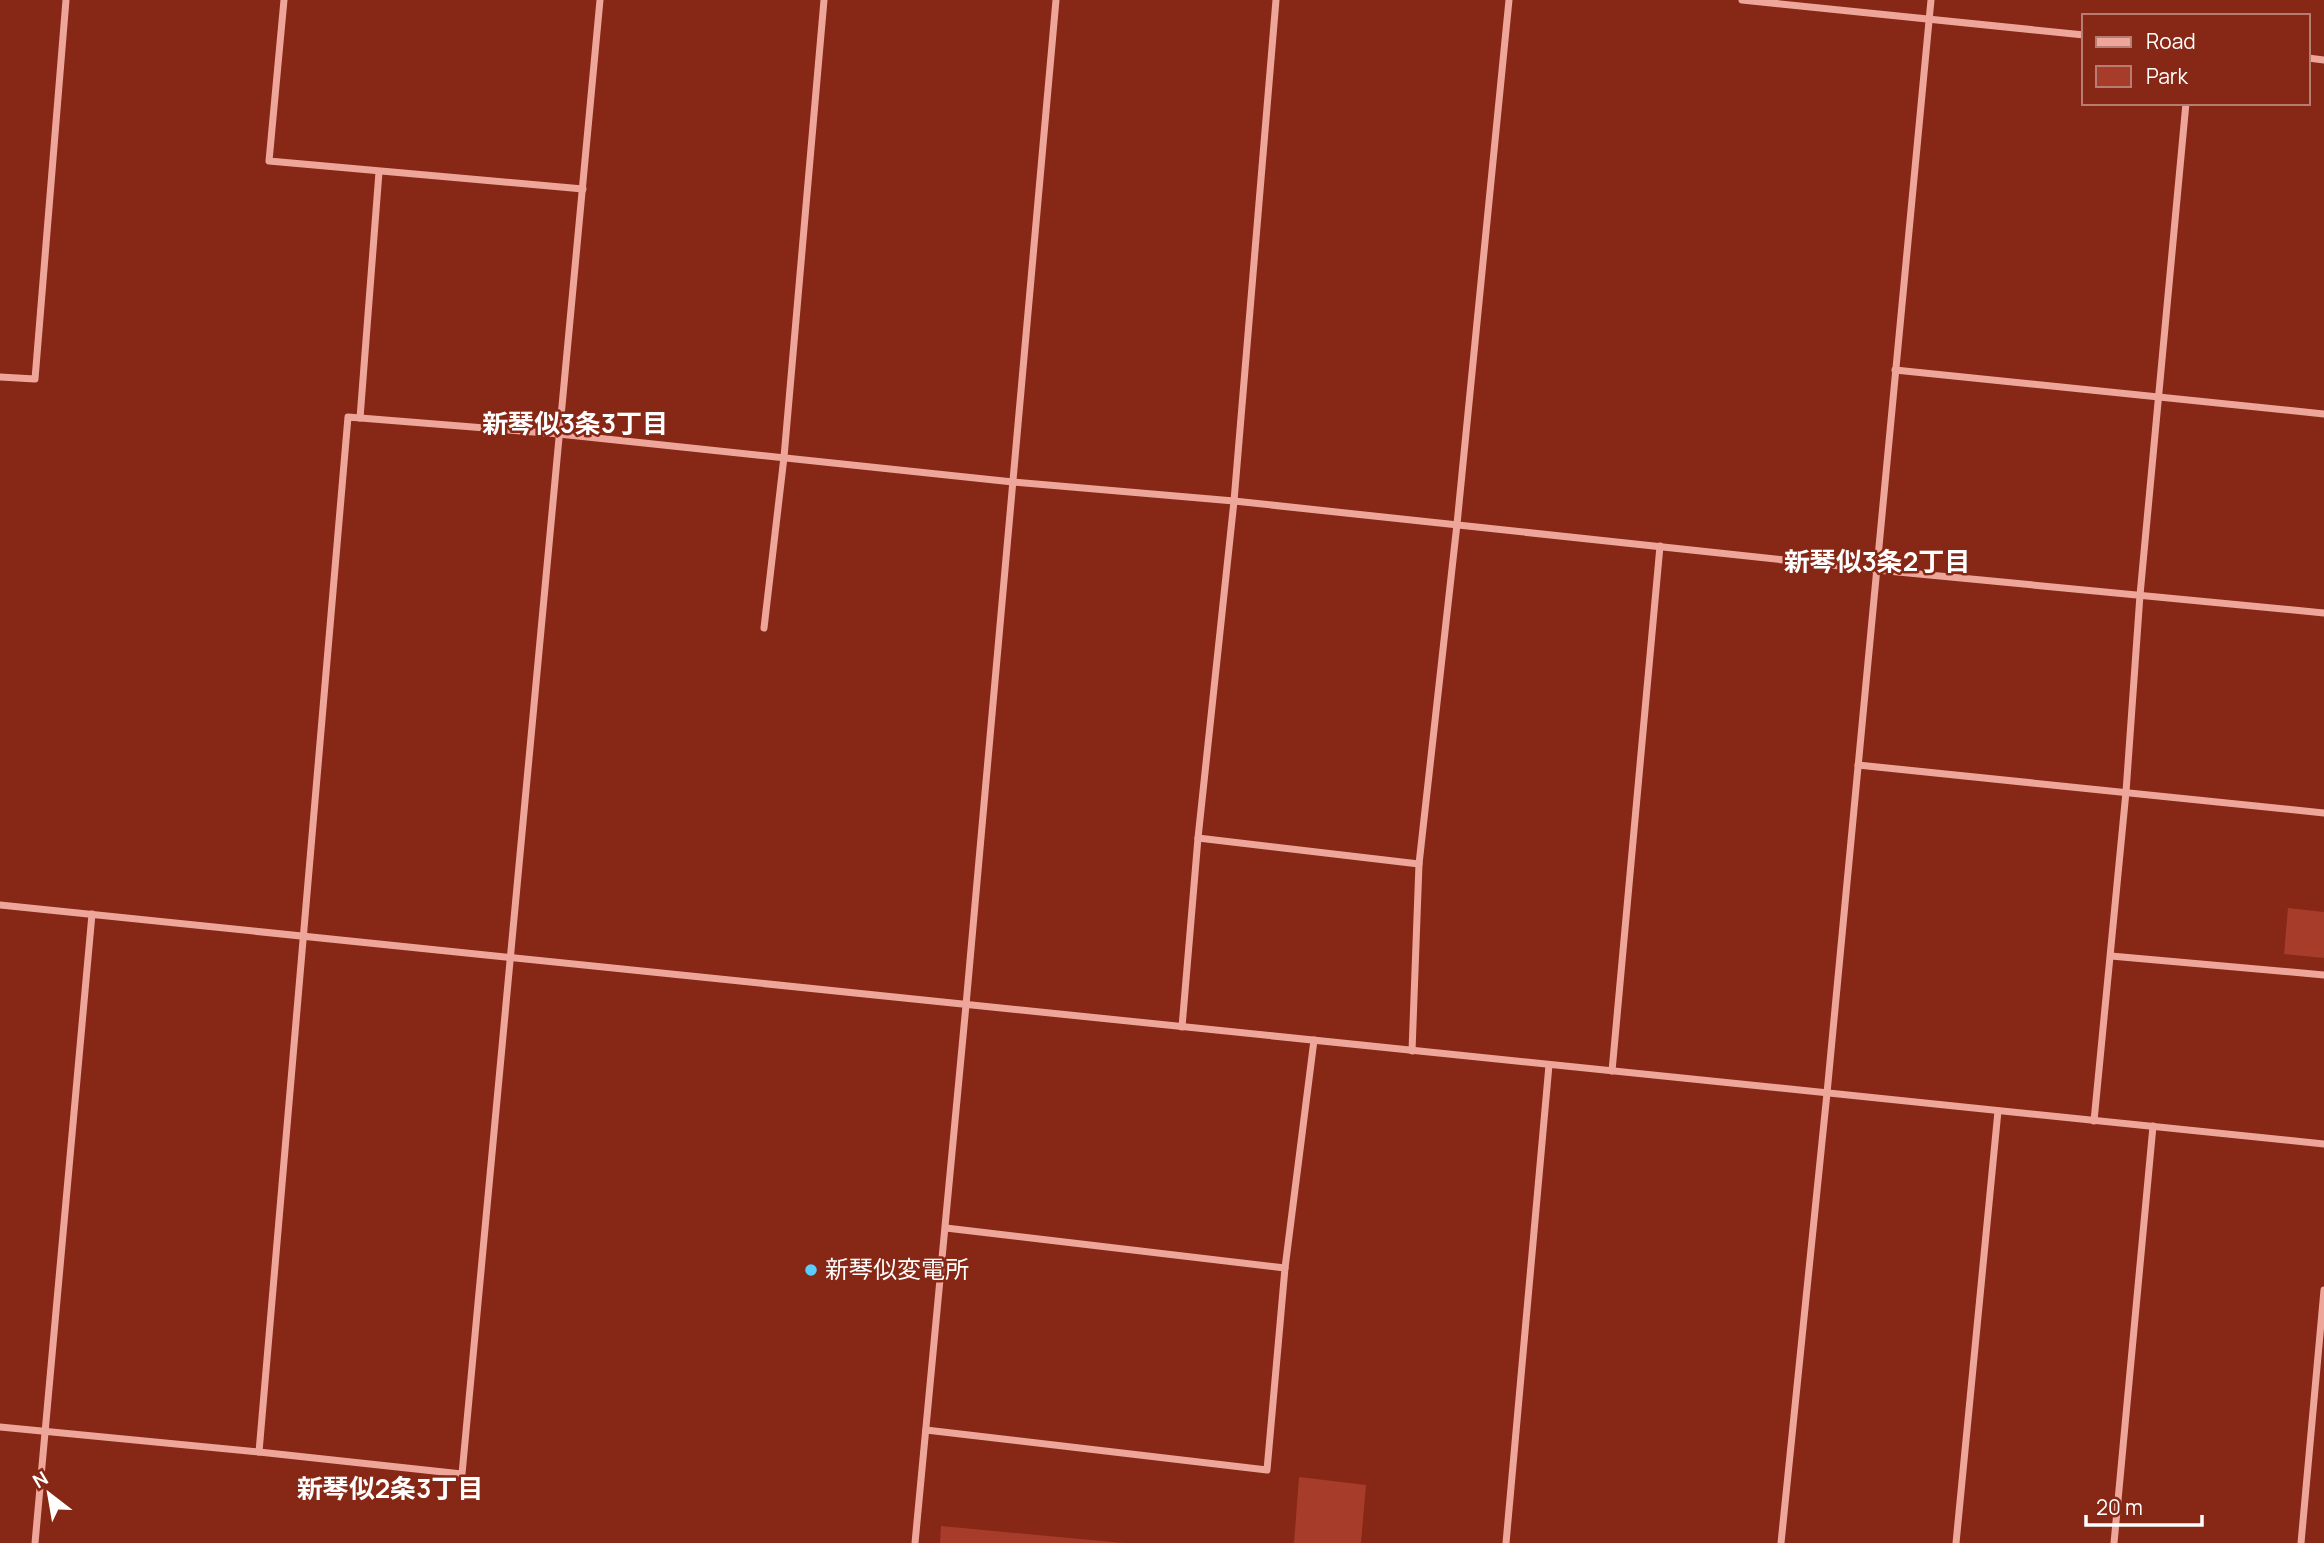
<svg xmlns="http://www.w3.org/2000/svg" width="2324" height="1543" viewBox="0 0 2324 1543" font-family="Manrope,'Noto Sans JP',sans-serif">
  <style>
    .green { fill: #a73c2a }
    .lines { fill: none; stroke-linecap: round; stroke-linejoin: round }
    .street { stroke: #eea69b; stroke-width: 7 }
    .poi-dot { fill: #58cdff; stroke: #872715; stroke-width: 2.5 }
    .labels { text-anchor: middle; stroke-width: 5; stroke-linejoin: round; paint-order: stroke }
    .poi-label { font-size: 24px; fill: #fff; stroke: #872715; text-anchor: start }
    .neighbourhood-label { font-size: 26px; font-weight: bold; fill: #fff; stroke: #872715 }
  </style>
  <rect width="100%" height="100%" fill="#872715"/>
  <g class="green">
    <path d="M2288,908l36,4v46l-40,-4z"/>
    <path d="M1299,1477l67,8 -5,58h-67z"/>
    <path d="M941,1526l183,17h-184z"/>
  </g>
  <g class="lines">
    <g class="street">
      <path d="M284,0l-15,161 314,28"/>
      <path d="M1742,0l342,35"/>
      <path d="M2308,58l16,2"/>
      <path d="M1895,370l429,44"/>
      <path d="M0,377l35,2 31,-379"/>
      <path d="M360,418l19,-246"/>
      <path d="M764,628l20,-171 40,-457"/>
      <path d="M1858,765l466,48"/>
      <path d="M1198,838l221,26"/>
      <path d="M0,905l2324,239"/>
      <path d="M2111,956l213,19"/>
      <path d="M1182,1027l16,-189 36,-337 42,-501"/>
      <path d="M1412,1051l7,-187 38,-340 52,-524"/>
      <path d="M1612,1071l48,-525"/>
      <path d="M2094,1121l32,-329 14,-197 46,-492"/>
      <path d="M946,1228l339,40"/>
      <path d="M0,1427l259,25 203,22 138,-1474"/>
      <path d="M926,1430l341,40 18,-202 29,-228"/>
      <path d="M259,1452l89,-1035 211,17 454,48 221,19 643,69 447,43"/>
      <path d="M35,1543l57,-629"/>
      <path d="M915,1543l51,-538 90,-1005"/>
      <path d="M1506,1543l43,-478"/>
      <path d="M1781,1543l46,-450 104,-1093"/>
      <path d="M1956,1543l42,-432"/>
      <path d="M2114,1543l39,-417"/>
      <path d="M2301,1543l23,-253"/>
    </g>
  </g>
  <circle class="poi-dot" cx="811" cy="1270" r="7"/>
  <g class="labels">
    <g class="poi-label">
      <text x="825" y="1278">新琴似変電所</text>
    </g>
    <g class="neighbourhood-label">
      <text x="575" y="433">新琴似3条3丁目</text>
      <text x="1877" y="571">新琴似3条2丁目</text>
      <text x="390" y="1498">新琴似2条3丁目</text>
    </g>
  </g>
  <rect x="2082" y="14" width="228" height="91" fill="#872715" stroke="#b77d73" stroke-width="2"/>
  <rect x="2096" y="37" width="35" height="10" fill="#eea69b" stroke="#b77d73" stroke-width="2"/>
  <text x="2146" y="49" font-size="21" fill="#ffffff">Road</text>
  <rect x="2096" y="66" width="35" height="21" fill="#a73c2a" stroke="#b77d73" stroke-width="2"/>
  <text x="2146" y="84" font-size="21" fill="#ffffff">Park</text>
  <g transform="translate(49 1494) rotate(329)" stroke="#872715" stroke-width="5" paint-order="stroke">
  <path d="M0-5L12 26L0 18L-12 26Z" fill="#ffffff"/>
  <text y="-10" font-size="19" font-weight="bold" text-anchor="middle" fill="#ffffff">N</text>
  </g>
  <path d="M2086 1515v10h116v-10" fill="none" stroke="#ffffff" stroke-width="3.5"/>
  <text x="2096" y="1515" font-size="21" fill="#ffffff" stroke="#872715" stroke-width="5" paint-order="stroke">20 m</text>
</svg>
